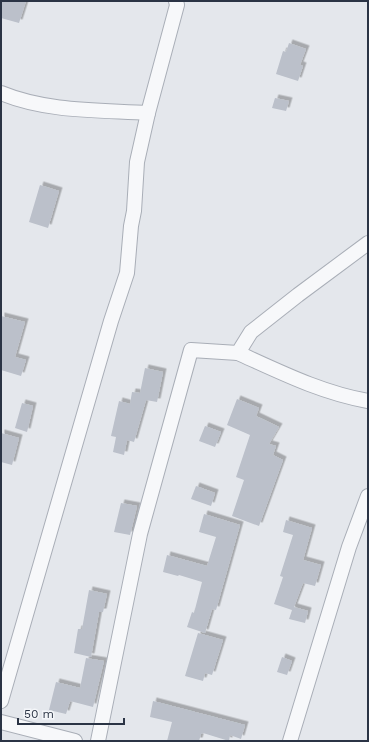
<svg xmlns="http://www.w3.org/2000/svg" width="369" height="742" viewBox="0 0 369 742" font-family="'Work Sans',sans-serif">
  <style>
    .building { fill: #bbc0ca; filter: url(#shadow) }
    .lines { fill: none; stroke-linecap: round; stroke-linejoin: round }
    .minor-casing { stroke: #a9aeb7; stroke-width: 16 }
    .minor { stroke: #f7f8fa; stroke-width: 14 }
  </style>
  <defs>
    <filter id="shadow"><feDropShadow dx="3.5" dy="-3.5" stdDeviation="0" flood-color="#0004"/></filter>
  </defs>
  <rect width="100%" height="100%" fill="#e4e7ec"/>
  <g class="building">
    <path d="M1,1h25l-7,22 -18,-5z"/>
    <path d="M289,43l17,6 -6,16 3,1 -5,15 -22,-7 7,-23 3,1z"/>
    <path d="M275,98l14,3 -3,10 -14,-3z"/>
    <path d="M40,185l19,6 -11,37 -19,-6z"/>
    <path d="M1,316l24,6 -10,35 11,3 -5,16 -20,-6z"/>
    <path d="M145,368l18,4 -6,30 -11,-2 -12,42 -7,-2 -3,15 -11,-3 3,-15 -5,-1 8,-35 11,3 2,-12 8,1z"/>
    <path d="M237,399l22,9 -3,8 23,11 -10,17 7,2 -3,9 10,5 -24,66 -27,-10 12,-36 -8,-3 14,-42 -23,-10z"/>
    <path d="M22,403l11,3 -6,26 -12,-4z"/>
    <path d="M205,426l16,6 -6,15 -16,-6z"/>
    <path d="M1,433l18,5 -7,27 -11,-3z"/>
    <path d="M196,486l19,7 -4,13 -20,-7z"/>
    <path d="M121,503l16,3 -7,29 -16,-3z"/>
    <path d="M204,514l36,11 -24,85 -4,-1 -7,24 -18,-6 5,-15 2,1 8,-31 -23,-7 -1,1 -15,-4 4,-17 40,11 9,-29 -17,-5z"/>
    <path d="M286,520l26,8 -9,32 18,5 -6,21 -12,-3 -9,24 14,4 -3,12 -16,-4 3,-9 -18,-6 9,-27 -3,-1 13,-41 -10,-3z"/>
    <path d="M89,590l18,4 -4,18h-4l-8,45 -17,-4 4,-24h4z"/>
    <path d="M198,633l25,7 -11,35 -7,-2 -2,8 -18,-5z"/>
    <path d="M282,657l10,4 -5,14 -10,-3z"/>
    <path d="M86,658l18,3 -11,46 -23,-6 -4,13 -17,-4 7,-28 24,6z"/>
    <path d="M153,701l92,24 -4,14 -11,-4 -1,6 -26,-8 -2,1 -2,7h-32l5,-19 -22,-5z"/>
  </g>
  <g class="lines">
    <defs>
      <g id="minor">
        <path d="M1,93c46,19 98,17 147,20"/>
        <path d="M238,353c42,19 84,40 130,48"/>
        <path d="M1,701l110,-380 16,-48 4,-47 3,-15 3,-49 11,-49 29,-108 -1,-4"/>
        <path d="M1,722l74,19"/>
        <path d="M98,741l42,-207 51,-184 47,3 13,-21 47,-37 70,-52"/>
        <path d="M290,741l59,-194 19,-51"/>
      </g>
    </defs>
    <use href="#minor" class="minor-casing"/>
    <use href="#minor" class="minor"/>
  </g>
  <rect width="369" height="742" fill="none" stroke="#2b3445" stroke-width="4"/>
  <path d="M18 718v6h106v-6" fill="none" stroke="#2b3445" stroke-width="2"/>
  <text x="24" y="718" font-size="12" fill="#2b3445" stroke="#f4f6f9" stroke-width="3" paint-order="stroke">50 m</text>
</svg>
